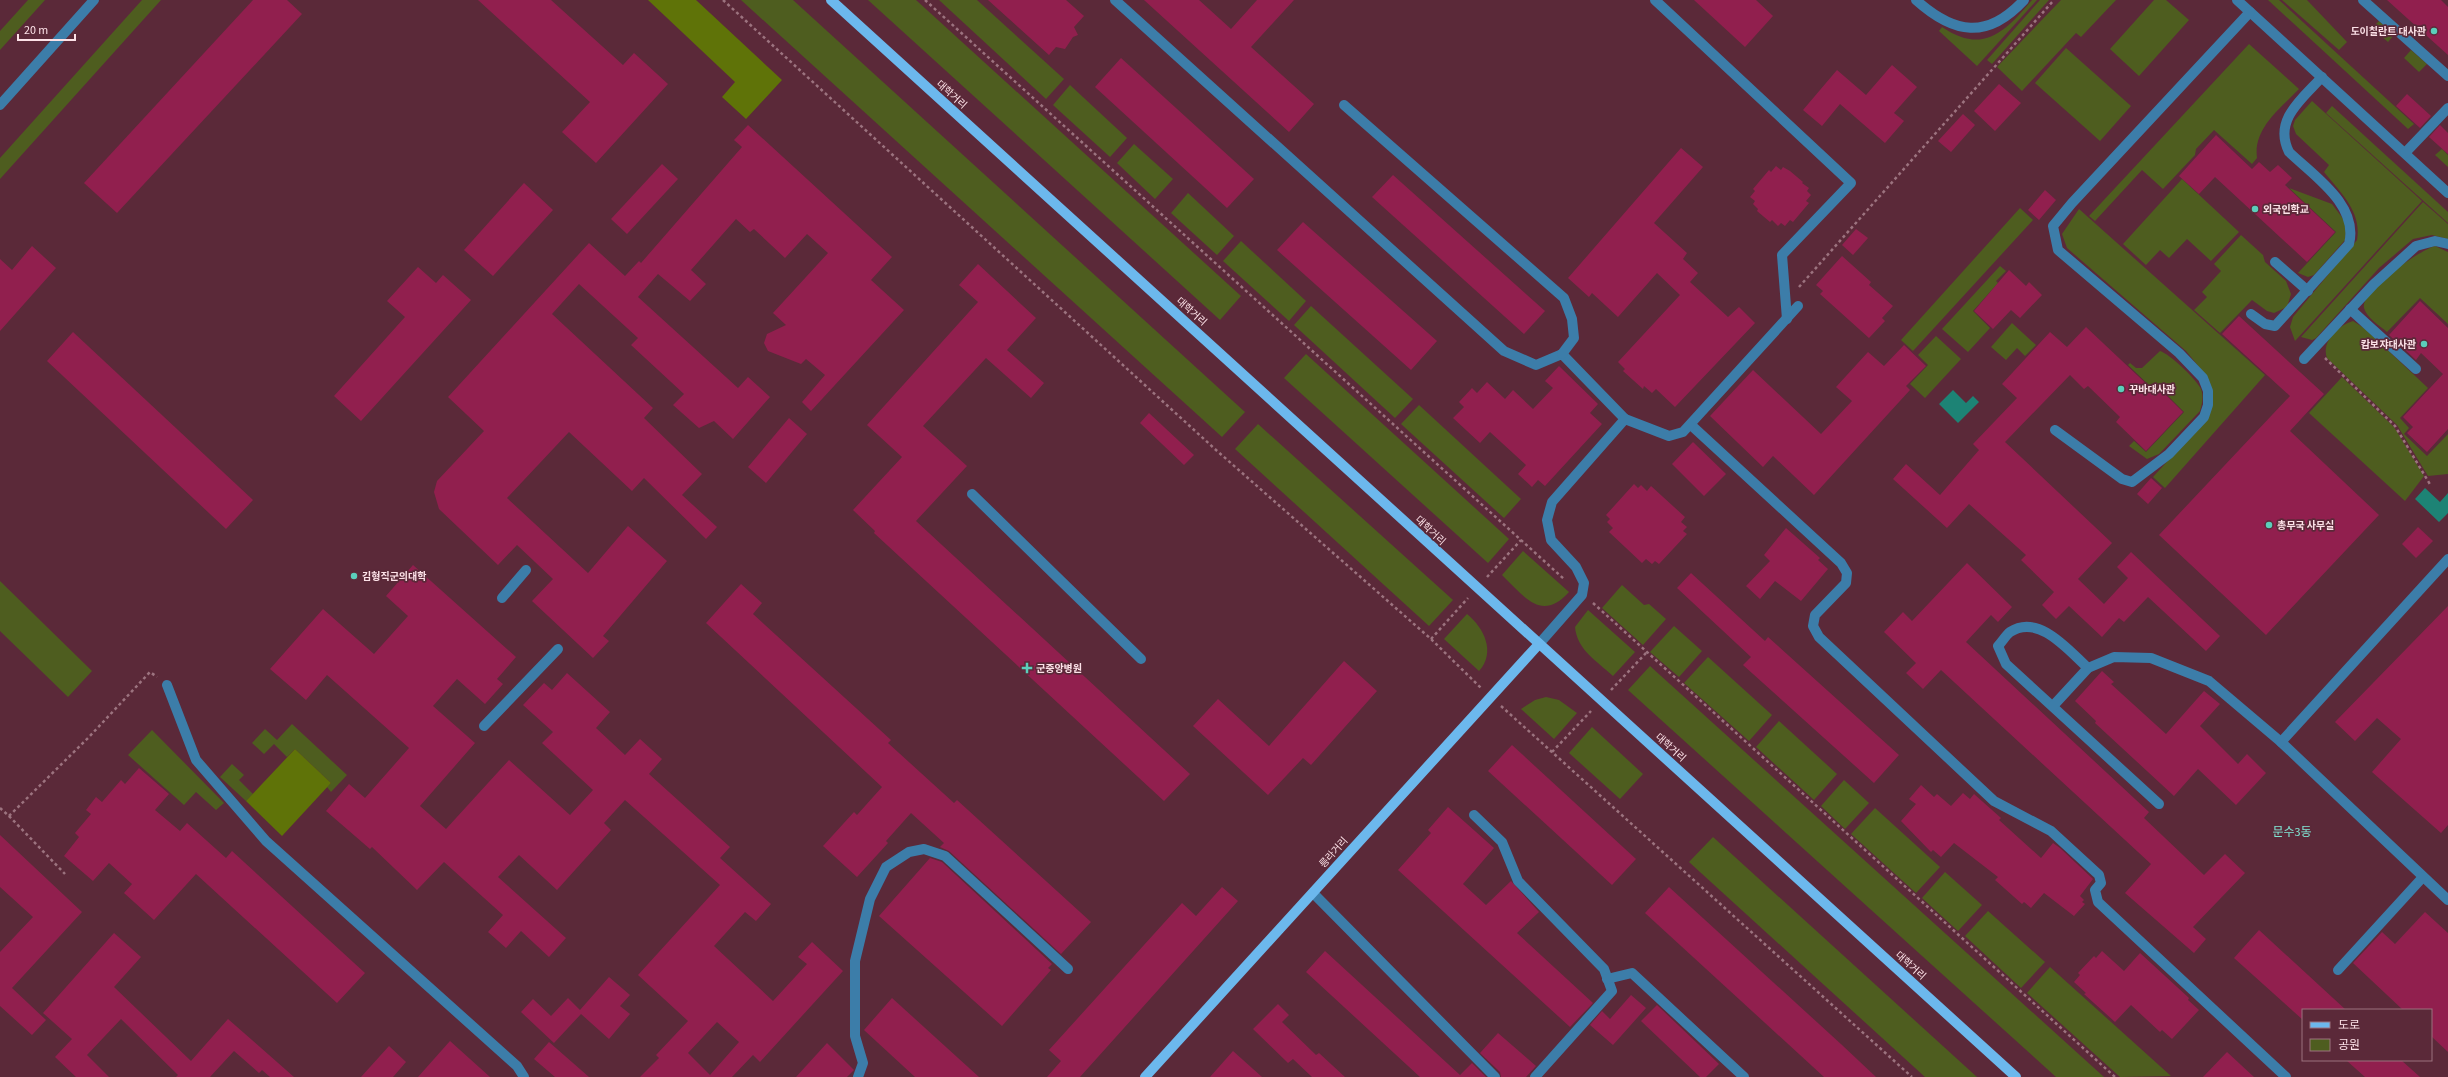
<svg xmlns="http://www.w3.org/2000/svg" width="2448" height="1077" viewBox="0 0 2448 1077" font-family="'Source Sans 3','Noto Sans KR',sans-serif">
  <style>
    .green { fill: #4e5d1f }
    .forest { fill: #5f7308 }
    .water { fill: #1d8375 }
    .building { fill: #911f4e; fill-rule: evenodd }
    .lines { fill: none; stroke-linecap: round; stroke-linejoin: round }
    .path { stroke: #9c737f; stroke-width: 2.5; stroke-dasharray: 3 3; stroke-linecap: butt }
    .minor { stroke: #3c7da9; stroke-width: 10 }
    .major { stroke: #6cb8ed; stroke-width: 10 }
    .poi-dot { fill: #5bcebb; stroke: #5b2939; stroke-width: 1.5 }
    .labels { text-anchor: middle; stroke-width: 3.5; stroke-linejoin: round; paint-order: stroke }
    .poi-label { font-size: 10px; font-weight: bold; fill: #fde2e8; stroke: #5b2939; text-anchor: start }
    .street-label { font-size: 10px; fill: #fde2e8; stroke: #5b2939 }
    .quarter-label { font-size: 12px; fill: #80e6d4; stroke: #5b2939 }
  </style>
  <rect width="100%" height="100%" fill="#5b2939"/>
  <g class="green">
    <path d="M28,0h17l-45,50v-19z"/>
    <path d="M142,0h19l-161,179v-21z"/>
    <path d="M741,0h52l452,412 -23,25z"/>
    <path d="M868,0h48l325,296 -21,24z"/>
    <path d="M939,0h38l87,79 -18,20z"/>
    <path d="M2032,0h5l-60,66 -38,-35 3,-4c41,28 63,5 90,-27z"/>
    <path d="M2040,0h9l-57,64 -5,-4z"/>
    <path d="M2061,0h55l-35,37 -5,-4 -54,58 -25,-24z"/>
    <path d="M2154,0h12l23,20 -50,56 -29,-27z"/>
    <path d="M2268,0h11l135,124 -6,5z"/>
    <path d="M2282,0h25l40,42 -8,8z"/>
    <path d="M2379,21l15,14 -6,7 -16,-14z"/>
    <path d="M2249,44l50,45c-18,19 -46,39 -42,69l-5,6 -38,-34 -18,19 -1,6 -32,34 -21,-19 -47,51 -6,-5z"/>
    <path d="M2066,48l65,58 -31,35 -65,-58z"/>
    <path d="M2411,50l16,14 -8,8 -15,-14z"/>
    <path d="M1070,85l57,53 -17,19 -57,-52z"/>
    <path d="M2312,101l110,100 -127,140 -5,-14 3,-10 64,-77c5,-28 -16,-47 -33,-68l5,-7 -33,-31 -3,-8 2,-6z"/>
    <path d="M2332,106l116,106v11l-122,-110z"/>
    <path d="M1134,144l39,35 -18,20 -38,-36z"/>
    <path d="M2442,149l6,6v12l-13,-12z"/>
    <path d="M2182,179l57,53 -28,29 -24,-22 -18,19 -9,-8 -14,15 -23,-21z"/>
    <path d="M2289,188l43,16 15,20 -2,16 -31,35 -6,2 -10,-4 38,-41z"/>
    <path d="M1188,193l46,43 -17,19 -46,-42z"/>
    <path d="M2423,202l25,22v15l-16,-4 -19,4 -34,29 -63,70 -4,2 -11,-3z"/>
    <path d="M2020,208l13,12 -120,131 -12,-11z"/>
    <path d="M2079,209l186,166 -100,113 -12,-11 53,-58 -2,-46 -18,-22 -119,-103 -5,-14z"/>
    <path d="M2241,235l22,20 2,7 21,19 5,13 -4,13 -13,6 -7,-2 -15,-11 -32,33 -26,-23 13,-13 -5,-5 19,-21 -7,-7z"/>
    <path d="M1241,241l65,60 -17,20 -66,-60z"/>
    <path d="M2435,246l13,6v72l-28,-26 -33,34c-7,-6 -21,-15 -23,-24 -4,-17 56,-58 71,-62z"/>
    <path d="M2000,266l6,5 -10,10 2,2 -25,28 17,17 -22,24 -26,-23z"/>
    <path d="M1311,306l102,93 -18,19 -101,-93z"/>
    <path d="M2353,321l11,7 64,60 -28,30 9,10 -5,6 23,22 21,-22v40l-20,2 -31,-51 -70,-67c-6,-17 12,-33 26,-37z"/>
    <path d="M2012,323l24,22 -11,11 -8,-8 -11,12 -15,-13z"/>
    <path d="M1936,336l25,23 -36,39 -15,-14 18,-19 -10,-10z"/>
    <path d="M2160,351c10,3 37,29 41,38 3,8 1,15 -1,22l-41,43 -12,5 -18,-13 5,-5 12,11 38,-40 -25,-25 -4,4 -27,-26 2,-2 6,5h6z"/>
    <path d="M1306,354l203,185 -21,24 -204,-185z"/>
    <path d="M2342,377l52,50 30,49 -19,25 -96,-88z"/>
    <path d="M1419,405l102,94 -17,19 -103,-94z"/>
    <path d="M1258,424l195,176 -24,26 -194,-177z"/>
    <path d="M1523,551l46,41c-28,31 -45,4 -67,-17z"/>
    <path d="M0,581l92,90 -24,26 -68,-66z"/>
    <path d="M1622,585l22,20 5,-1 17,15 -23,26 -41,-37z"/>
    <path d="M1588,610l47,42 -22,24c-16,-15 -36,-26 -38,-49z"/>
    <path d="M1467,614c17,14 29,38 12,57l-35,-32z"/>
    <path d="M1674,626l28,25 -23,26 -29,-25z"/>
    <path d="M1708,657l64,58 -23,26 -65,-58z"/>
    <path d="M1650,666l454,411h-48l-428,-387z"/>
    <path d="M1546,697l13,3 18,13 -23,26 -33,-30 14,-9z"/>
    <path d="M1779,721l58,53 -23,26 -58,-53z"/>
    <path d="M292,724l55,51 -16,17 -4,-5 4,-4 -36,-34 -8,8 -13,-13 -10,10 -12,-11 13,-14 12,11z"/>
    <path d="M1592,727l51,47 -23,25 -51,-46z"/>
    <path d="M152,730l72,73 -8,7 -20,-18 -12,13 -56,-50z"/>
    <path d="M232,764l12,11 -5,5 14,14 -7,7 -26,-24z"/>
    <path d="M1844,780l25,23 -24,26 -24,-23z"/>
    <path d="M1875,808l65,59 -24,26 -65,-59z"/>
    <path d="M1713,837l264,240h-52l-236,-215z"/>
    <path d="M1945,872l37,33 -24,26 -36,-33z"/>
    <path d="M1988,911l57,51 -24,26 -56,-52z"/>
    <path d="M2050,967l121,109 -51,1 -93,-84z"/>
  </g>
  <g class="forest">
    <path d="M648,0h48l86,80 -36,39 -24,-22 13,-15z"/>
    <path d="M295,749l36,34 -49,53 -36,-35z"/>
  </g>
  <g class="water">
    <path d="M1953,390l13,13 7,-7 6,6 -21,21 -19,-19z"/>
    <path d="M2425,488l15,14 8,-9v20l-9,9 -24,-23z"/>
  </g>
  <g class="building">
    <path d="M253,0h34l15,14 -185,199 -33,-30z"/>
    <path d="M478,0h73l72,65 11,-12 34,31 -72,79 -34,-31 28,-30z"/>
    <path d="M988,0h78l18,16 -10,11 4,8 -5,2 -8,12 -9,-2 -7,8z"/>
    <path d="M1144,0h55l32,29 26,-29h37l-43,47 63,57 -25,28z"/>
    <path d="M1694,0h62l17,16 -28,31z"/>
    <path d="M2387,0h54l7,7v48z"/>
    <path d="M1121,58l133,121 -27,29 -132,-121z"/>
    <path d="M1892,65l25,22 -23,26 10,8 -19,22 -45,-39 -18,22 -19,-16 34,-40 29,25z"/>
    <path d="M1999,84l22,19 -26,28 -21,-20z"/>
    <path d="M2407,94l24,22 -11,12 -24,-22z"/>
    <path d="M1963,114l12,11 -24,27 -13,-11z"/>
    <path d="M748,125l144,132 -21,23 33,30 -93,101 -9,-9 23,-27 -19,-16 -5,5 -33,-13 -4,-8 3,-9 19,-9 -13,-12 55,-60 -21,-19 -22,24 -31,-29 -4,3 -14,-13 -45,51 15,14 -16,17 -32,-27 -20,23 100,91 10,-11 22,20 -37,42 -19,-18 -15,7 -26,-23 11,-11 -53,-49 7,-7 -59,-54 -27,30 101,94 -9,10 58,56 -20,21 35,32 -11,12 -62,-61 -12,13 -63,-59 -62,66 81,75 40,-47 39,35 -64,75 6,5 -16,17 -61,-57 21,-22 -36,-34 -19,20 -59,-56 -5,-17 3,-11 47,-50 -36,-34 141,-154 36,33 14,-15 2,2 101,-116 -8,-7z"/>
    <path d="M2440,125l8,8v21l-19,-17z"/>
    <path d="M2216,135l36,34 7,-7 11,10 8,-7 14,13 -7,7 50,47 -28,30 -92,-85 -16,17 -20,-18z"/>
    <path d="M1681,148l22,19 -49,56 33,30 -4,6 15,14 -8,9 38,35 11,-10 16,16 -80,84 -19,-18 -4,4 -8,-7 -1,3 -20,-18 2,-2 -7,-7 62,-67 -23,-22 -39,44 -26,-24 -3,4 -21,-19z"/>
    <path d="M662,164l16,15 -51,55 -16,-15z"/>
    <path d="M1776,166l5,4 2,-3 7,4 13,11 -1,1 7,5 -2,3 4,4 -5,6 3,2 -16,19 -3,-2 -5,6 -4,-3 -3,3 -6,-6 -2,2 -13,-11 1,-2 -5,-5 2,-3 -5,-4 5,-6 -2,-2 16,-19 2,2z"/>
    <path d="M1393,175l152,136 -21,23 -152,-137z"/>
    <path d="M524,183l29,27 -60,66 -29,-26z"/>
    <path d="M2045,190l11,10 -17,20 -11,-10z"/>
    <path d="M1303,222l134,119 -26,29 -134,-120z"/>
    <path d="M1856,229l12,9 -15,17 -11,-10z"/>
    <path d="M32,246l24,22 -56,63v-72l12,11z"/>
    <path d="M1842,256l29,26 -2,3 24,21 -11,12 3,3 -16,17 -49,-44 3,-3 -7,-6z"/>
    <path d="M978,264l58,54 -29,32 37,33 -13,15 -45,-40 -63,68 44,40 -51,55 274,253 -26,27 -290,-268 1,-2 -22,-21 49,-53 -35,-32 111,-123 -19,-17z"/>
    <path d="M418,267l18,16 7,-8 28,25 -110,121 -27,-25 71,-79 -18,-16z"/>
    <path d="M2009,270l17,16 3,-4 13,13 -22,23 -9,-8 -18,19 -19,-18z"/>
    <path d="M2420,301l28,27v101l-21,23 -20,-19 6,-6 -10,-10 40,-43 -22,-21 -5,7 -27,-25z"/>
    <path d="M2239,316l85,78 -34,37 89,84 -113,120 -107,-100 131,-139 -68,-62z"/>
    <path d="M2086,327l69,65 4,-4 24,24 -37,39 -30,-29 4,-5 -32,-31 -4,3 -14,-14 -65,67 107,101 -34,36 26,25 24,-26 -11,-11 14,-15 89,84 -14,15 -58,-54 -24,25 -5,-4 -17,19 -33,-31 -13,13 -14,-14 12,-13 -33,-32 5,-5 -57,-51 -22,24 -54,-49 13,-15 34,31 39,-45 -6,-6 44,-46 -15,-14 48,-52 17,15z"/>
    <path d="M73,332l180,168 -27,29 -179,-168z"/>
    <path d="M1904,345l22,21 -20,20 4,4 -96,105 -41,-39 -10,11 -53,-51 43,-46 68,64 31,-33 -16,-14 32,-35 16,14z"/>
    <path d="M1559,366l39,38 -8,9 12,11 -57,62 -7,-6 -6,7 -14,-13 8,-9 -36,-33 -10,11 -27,-25 11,-11 -5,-5 13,-14 5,5 10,-11 18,17 8,-9 20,19 20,-21 -8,-7z"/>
    <path d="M1149,413l45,42 -10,10 -44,-42z"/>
    <path d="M789,418l18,16 -41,49 -18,-16z"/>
    <path d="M1693,442l33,32 -22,22 -32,-32z"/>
    <path d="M2151,478l11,10 -14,16 -11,-10z"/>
    <path d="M1634,484l4,4 3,-3 6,6 4,-5 34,31 -4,5 6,5 -4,4 4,3 -28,30 -4,-3 -3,3 -6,-5 -4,4 -33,-31 4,-4 -6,-6 3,-3 -4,-4z"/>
    <path d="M2418,527l15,14 -17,17 -14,-14z"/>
    <path d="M1786,528l34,30 -2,2 10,9 -27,32 -26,-20 -15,18 -14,-13 24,-25 -6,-6z"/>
    <path d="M1967,563l45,44 -14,15 -7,-7 -25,27 183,170 -5,6 60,57 21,-21 20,19 -52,54 13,12 -12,14 -69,-60 26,-29 -210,-194 -18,19 -17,-16 10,-10 -32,-31 19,-20 9,9z"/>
    <path d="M413,565l103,92 -19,22 6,5 -18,20 -28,-25 -24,27 42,37 -55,63 26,23 63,-69 61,55 23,-25 -51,-47 11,-11 -30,-27 21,-22 8,7 15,-17 43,39 -14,16 29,27 15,-16 22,20 -13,15 81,73 -10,11 51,46 -15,17 -11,-9 -31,34 59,55 34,-37 -9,-7 14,-15 31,29 -83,91 -7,-7 -21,22h-92l19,-19 -3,-3 32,-34 -50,-46 82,-90 -95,-85 -21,23 7,7 -54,60 -38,-35 -21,22 68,61 -17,19 -28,-26 -15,17 -18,-16 15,-17 -59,-53 -27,28 -45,-43 -2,2 -44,-38 23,-27 16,14 44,-50 -82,-73 -21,25 -36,-31 53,-60 51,45 34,-38 -22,-20zM717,1022l22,20 -29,33 -22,-22z"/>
    <path d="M1691,573l74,68 3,-4 131,118 -25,28 -131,-118 8,-8 -74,-69z"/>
    <path d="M741,584l21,19 -9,11 138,126 -3,3 66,60 3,-3 134,122 -30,32 -112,-103 -9,-4 4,-4 -33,-30 -25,28 2,2 -31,34 -34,-31 31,-34 3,3 25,-28 -176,-164z"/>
    <path d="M2448,606v219l-7,8 -69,-61 29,-33 -24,-21 -22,23 -20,-19z"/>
    <path d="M1344,661l33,30 -66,74 -8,-7 -35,37 -75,-69 25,-27 51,47z"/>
    <path d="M2102,671l12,11 -3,2 55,50 38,-43 16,13 -20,22 38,38 9,-10 19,19 -30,32 -38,-36 -24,27 -79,-73 1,-2 -21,-20z"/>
    <path d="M1512,745l124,114 -24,26 -124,-114z"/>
    <path d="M139,768l30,26 -14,16 25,21 7,-8 39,35 6,-7 133,122 -28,30 -141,-129 -42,46 -30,-27 8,-9 -23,-21 -16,18 -29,-25 15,-19 -4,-4 16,-19 -5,-4 10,-13 6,5 19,-22 4,4z"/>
    <path d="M1921,785l13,12 3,-3 14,12 12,-13 7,6 4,-5 27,24 -2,2 42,38 12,-15 7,5 33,31 -13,17 4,4 -2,2 3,2 -11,12 -30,-23 -13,15 -7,-6 -2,2 -27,-24 3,-3 -44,-34 -13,14 -8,-7 -2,2 -30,-31 15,-17 -7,-5z"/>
    <path d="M1448,807l46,41 -31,36 23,21 25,-24 28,31 -22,21 76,70 -23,24 -172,-157 33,-37 -3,-3z"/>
    <path d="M0,835l82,77 -70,76 34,32 -14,15 -32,-29v-54l33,-35 -33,-30z"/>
    <path d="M930,858l12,4 110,102 -4,4 3,2 -49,56 -123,-110z"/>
    <path d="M1222,887l16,14 -158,176h-33l14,-16 -12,-11 133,-147 14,13z"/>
    <path d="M1669,887l173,158 34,32h-52l-179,-164z"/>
    <path d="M2425,912l23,21v119l-17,-16v-26h-28l-50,-47 29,-31 13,12z"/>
    <path d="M2259,930l87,80h-43v10l-69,-62z"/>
    <path d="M114,933l27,24 -27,30 77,74 37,-42 66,58h-24l-8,-7 -3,3 -25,-22 -24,26h-34l2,-2 -57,-56 -34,36 22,22h-33l-21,-20 17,-18 -29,-26z"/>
    <path d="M1325,951l135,124 12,-12 14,14h-66l-114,-105z"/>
    <path d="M2102,951l22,20 16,-18 49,45 -1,2 11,10 -27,29 -10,-9 -2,2 -29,-27 -16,17 -31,-28 2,-1 -12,-11 6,-7 -2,-2 16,-17 2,2z"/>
    <path d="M609,977l21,18 -10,11 10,8 -21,25 -28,-25 -27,29 -33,-31 12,-13 18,17 17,-18 12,12z"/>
    <path d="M1631,995l15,13 -33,37 -23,-20 12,-14 8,8z"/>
    <path d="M892,998l87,79h-64l-51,-47z"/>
    <path d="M1278,1004l11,11 -7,7 34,33 3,-2 26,24h-33l-19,-18 -5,4 -35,-34z"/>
    <path d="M1657,1005l62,59 -13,13h-6l-59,-56z"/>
    <path d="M1498,1033l38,33 -10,11h-25l-1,-5 -20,-19z"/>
    <path d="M450,1041l40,36h-72z"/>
    <path d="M549,1042l40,35h-34l-21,-18z"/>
    <path d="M827,1043l27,27 -7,7h-51z"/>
    <path d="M389,1046l17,16 -13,15h-32z"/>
    <path d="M1233,1051l29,26h-52z"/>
    <path d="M2227,1052l27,25h-51z"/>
    <path d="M2346,1060h55l19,17h-55z"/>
  </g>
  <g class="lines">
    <g class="path">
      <path d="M723,0l493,450 215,189 50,49"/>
      <path d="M925,0l639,579"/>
      <path d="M1799,287l255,-287"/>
      <path d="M2325,358l70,68 36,60"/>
      <path d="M1487,577l34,-37"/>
      <path d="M1593,603l522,474"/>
      <path d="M1431,639l37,-41"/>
      <path d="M1611,690l36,-38"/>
      <path d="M1501,706l411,371"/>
      <path d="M1552,752l39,-41"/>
      <path d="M0,808l9,8 80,-79 61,-65 7,5"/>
      <path d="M9,816l56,58"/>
    </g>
    <g class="minor">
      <path d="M1115,0l389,351 32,14 26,-11 63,65"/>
      <path d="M1655,0l196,183 -69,72 5,64"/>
      <path d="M1916,0c38,34 71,40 108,0"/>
      <path d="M2237,0l211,193"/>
      <path d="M2363,0l85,76"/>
      <path d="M0,105l94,-105"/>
      <path d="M1344,105l220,193 8,21 2,19 -12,16"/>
      <path d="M2405,153l43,-45"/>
      <path d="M2275,262l33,29"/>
      <path d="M2350,309l66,60"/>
      <path d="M2251,314l14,10 10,2 74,-82c10,-39 -35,-68 -60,-92 -16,-32 13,-53 33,-75"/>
      <path d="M2304,359l70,-75 42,-38 19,-5 13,3"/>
      <path d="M1691,425l150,138 6,10 -1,10 -31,32 -2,11 6,11 175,164 57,30 48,44 2,8 -6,7 3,12 188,175"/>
      <path d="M2055,430l67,49 10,3 37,-28 35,-37 4,-12v-14l-5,-13 -24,-25 -121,-103 -5,-24 19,-23 178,-191"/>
      <path d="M972,494l169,165"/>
      <path d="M502,598l24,-28"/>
      <path d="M1539,644l43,-49 2,-12 -8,-16 -25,-27 -4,-20 5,-18 73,-83 44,17 14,-4 115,-126"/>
      <path d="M2088,668c-19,-17 -49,-55 -78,-36 -4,3 -8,10 -12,14l8,18 153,140"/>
      <path d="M167,685l29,75 70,81 251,225 7,11"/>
      <path d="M2053,706l35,-38 26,-11 37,1 58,23 72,61 167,158"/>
      <path d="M484,726l74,-77"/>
      <path d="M2281,742l167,-183"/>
      <path d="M1474,815l28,27 16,39 86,88 8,22 -77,86"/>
      <path d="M1313,893l182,184"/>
      <path d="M2338,970l85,-93"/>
      <path d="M1607,979l25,-6 112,104"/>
      <path d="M858,1077l5,-14 -8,-27v-75l15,-62 16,-32 23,-15 15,-3 21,7 123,113"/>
    </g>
    <g class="major">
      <path d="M831,0l1185,1077"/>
      <path d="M1145,1077l394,-433"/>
    </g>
  </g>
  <g class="poi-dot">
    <circle cx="2434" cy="31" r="4"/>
    <circle cx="2255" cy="209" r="4"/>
    <circle cx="2424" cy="344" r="4"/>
    <circle cx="2121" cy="389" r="4"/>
    <circle cx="2269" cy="525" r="4"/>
    <circle cx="354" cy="576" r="4"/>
    <path d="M1025 662h4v4h4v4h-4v4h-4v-4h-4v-4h4z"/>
  </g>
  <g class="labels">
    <g class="poi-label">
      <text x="2426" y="35" text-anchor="end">도이칠란트 대사관</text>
      <text x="2263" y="213">외국인학교</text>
      <text x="2416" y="348" text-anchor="end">캄보쟈대사관</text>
      <text x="2129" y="393">꾸바대사관</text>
      <text x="2277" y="529">총무국 사무실</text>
      <text x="362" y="580">김형직군의대학</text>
      <text x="1036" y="672">군중앙병원</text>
    </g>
    <g class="street-label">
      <text transform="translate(952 94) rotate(42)" y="4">대학거리</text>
      <text transform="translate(1192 311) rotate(42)" y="4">대학거리</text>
      <text transform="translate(1431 530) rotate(43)" y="4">대학거리</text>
      <text transform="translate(1671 747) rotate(42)" y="4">대학거리</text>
      <text transform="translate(1333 852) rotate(-48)" y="4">릉라거리</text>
      <text transform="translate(1911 965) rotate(42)" y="4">대학거리</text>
    </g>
    <g class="quarter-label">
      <text x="2292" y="836">문수3동</text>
    </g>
  </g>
  <rect x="2302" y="1009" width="130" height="52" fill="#5b2939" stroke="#9c737f"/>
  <rect x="2310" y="1022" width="20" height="6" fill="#6cb8ed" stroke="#9c737f"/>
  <text x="2338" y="1029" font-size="12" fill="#fde2e8">도로</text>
  <rect x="2310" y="1039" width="20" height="12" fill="#4e5d1f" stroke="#9c737f"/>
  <text x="2338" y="1049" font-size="12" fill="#fde2e8">공원</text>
  <path d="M18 34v6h57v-6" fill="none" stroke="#fde2e8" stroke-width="2"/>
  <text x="24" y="34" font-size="12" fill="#fde2e8" stroke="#5b2939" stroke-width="3" paint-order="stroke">20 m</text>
</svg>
